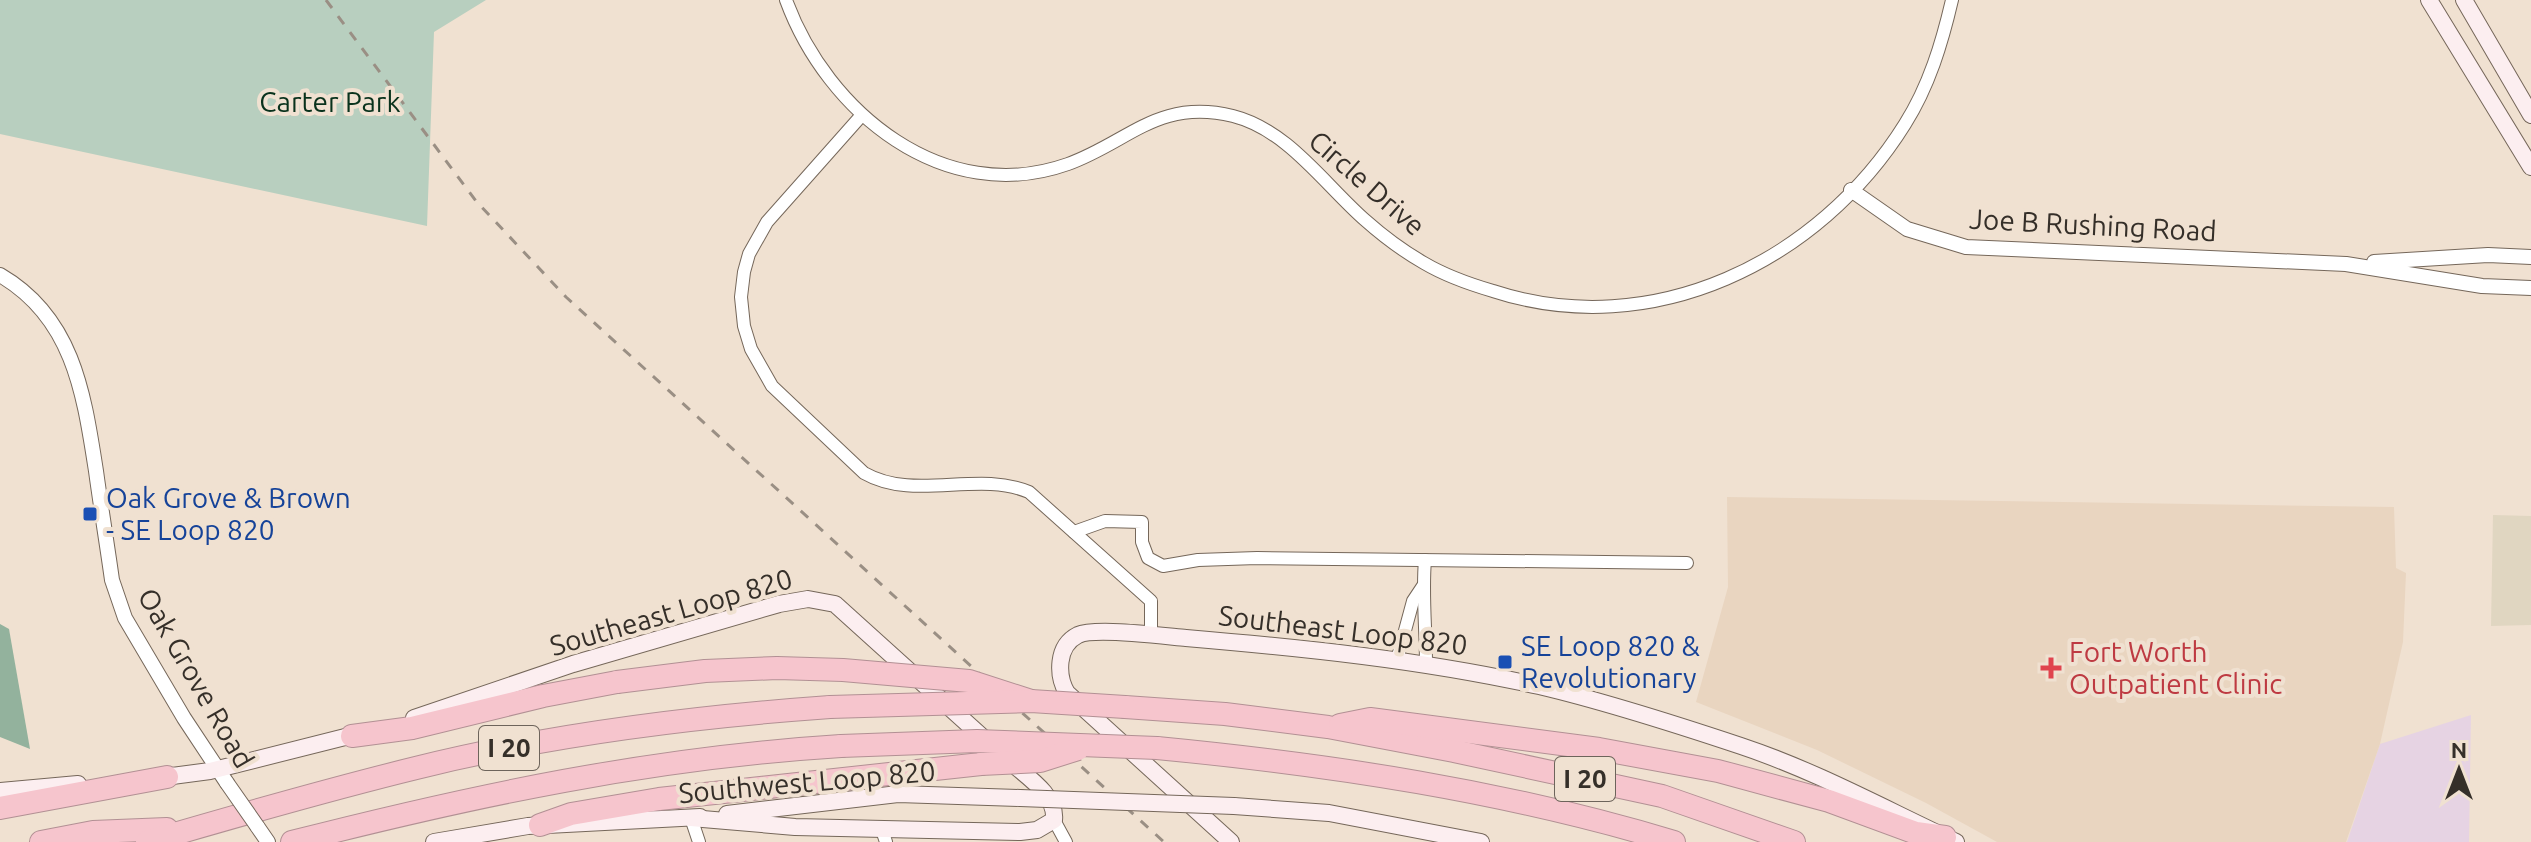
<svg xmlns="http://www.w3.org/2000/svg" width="2531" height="842" viewBox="0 0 2531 842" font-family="Ubuntu,sans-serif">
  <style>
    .commercial { fill: #e6d3e3 }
    .industrial { fill: #e0d6c1 }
    .built { fill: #e9d5c0 }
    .green { fill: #b8cfbf }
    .forest { fill: #93b29d }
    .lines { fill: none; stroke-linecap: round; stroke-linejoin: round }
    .minor-casing { stroke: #75675a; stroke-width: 14 }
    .tertiary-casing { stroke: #75675a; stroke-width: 16 }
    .secondary-casing { stroke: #75675a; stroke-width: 18 }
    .motorway-casing { stroke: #b29094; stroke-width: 24 }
    .minor { stroke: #fff; stroke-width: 12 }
    .tertiary { stroke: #fff; stroke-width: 14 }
    .secondary { stroke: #fceef0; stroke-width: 16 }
    .motorway { stroke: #f6c5cd; stroke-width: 22 }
    .rail { stroke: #9a8f84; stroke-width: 3; stroke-dasharray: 10 10; stroke-linecap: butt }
    .tertiary-bridge-casing { stroke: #75675a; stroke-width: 16; stroke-linecap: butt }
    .secondary-bridge-casing { stroke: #75675a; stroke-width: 18; stroke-linecap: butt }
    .motorway-bridge-casing { stroke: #b29094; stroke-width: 24; stroke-linecap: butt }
    .tertiary-bridge { stroke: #fff; stroke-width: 14 }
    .secondary-bridge { stroke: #fceef0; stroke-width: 16 }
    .motorway-bridge { stroke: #f6c5cd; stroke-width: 22 }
    .transit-dot { fill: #1a4fb4; stroke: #f0e1d1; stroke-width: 3 }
    .health-dot { fill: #e0444e; stroke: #f0e1d1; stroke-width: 3 }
    .labels { text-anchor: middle; stroke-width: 8; stroke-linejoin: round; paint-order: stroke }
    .shield { fill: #f0e1d1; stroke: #6d645b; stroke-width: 2 }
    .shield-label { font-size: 26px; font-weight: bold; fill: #352f29 }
    .park-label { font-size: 28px; fill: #09321c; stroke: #f0e1d1 }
    .street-label { font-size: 28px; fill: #352f29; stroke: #f0e1d1 }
    .transit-label { font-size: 28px; fill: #164399; stroke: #f0e1d1; text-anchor: start }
    .health-label { font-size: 28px; fill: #be3a42; stroke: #f0e1d1; text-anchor: start }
  </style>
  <rect width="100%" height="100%" fill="#f0e1d1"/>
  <path class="commercial" d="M2471,715l-2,127h-122l33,-98z"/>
  <path class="industrial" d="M2493,515l38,1v109l-40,1z"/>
  <path class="built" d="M1727,497l667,10 2,61 10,5 -3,69 -23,102 -34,98h-349l-71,-39 -109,-53 -121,-48 32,-115z"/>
  <path class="green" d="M0,0h486l-52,32 -7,194 -427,-92z"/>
  <path class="forest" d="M0,624l9,5 21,120 -30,-12z"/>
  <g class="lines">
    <defs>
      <g id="minor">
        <path d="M786,0c41,112 158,208 282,164 61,-22 90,-66 165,-48 55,14 91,68 132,104 18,16 38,31 59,43 22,13 45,21 69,28 159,52 326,-29 412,-167 24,-38 37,-81 47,-124"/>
        <path d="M861,116l-94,106 -18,32 -5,18 -3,25 3,29 7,23 21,37 92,87c51,29 113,-3 165,19l122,109v33"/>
        <path d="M1074,532l31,-11 37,1v20l6,16 15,8 35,-6 59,-2 430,5"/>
        <path d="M1425,560c-3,34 1,69 1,104"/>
        <path d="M1397,660l16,-59 10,-15"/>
        <path d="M691,818l8,24"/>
        <path d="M1054,820l12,22"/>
        <path d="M882,830l4,12"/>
      </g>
      <g id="tertiary">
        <path d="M1851,190l56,39 59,18 380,17 136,22 49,2"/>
        <path d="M2374,262l114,-7 43,2"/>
        <path d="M0,275c74,43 84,120 96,196 5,37 11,73 16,109l13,38 59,100 43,65"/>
        <path d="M257,826l11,16"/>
      </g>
      <g id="secondary">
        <path d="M2429,0l102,167"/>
        <path d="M2464,0l67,115"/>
        <path d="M414,718l159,-54 206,-60 29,-5 27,5 155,140"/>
        <path d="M157,778l53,-7 151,-38"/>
        <path d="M0,791l78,-7"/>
        <path d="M1234,806l95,7 152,29"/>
        <path d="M727,814l171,-20 122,4"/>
        <path d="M691,818l104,9 225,5 17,-2 17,-10c3,-26 -30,-45 -47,-61"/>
        <path d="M434,842l94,-16 172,-9"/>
        <path d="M1231,842l-164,-149c-10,-17 -11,-47 11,-58 17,-8 86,1 108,3 118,10 236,22 353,48 68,16 136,38 202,60 75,25 144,63 215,96"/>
      </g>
      <g id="motorway">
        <path d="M1125,707l100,7 103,13 126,24 208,45 132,46"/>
        <path d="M1340,725l30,-6 229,30 119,22 111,30 87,32 29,4"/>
        <path d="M352,736l60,-8 131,-32 74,-14"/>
        <path d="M1157,748c176,17 348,43 517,94"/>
        <path d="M0,808l167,-31"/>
        <path d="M540,825l31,-11 88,-15 322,-35"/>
        <path d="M41,842l52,-10 74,-3"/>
        <path d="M147,842c89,-26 179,-52 269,-74 136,-34 275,-51 414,-61"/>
        <path d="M292,842c184,-47 359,-84 549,-96"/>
      </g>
    </defs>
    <use href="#minor" class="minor-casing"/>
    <use href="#tertiary" class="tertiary-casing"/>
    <use href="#secondary" class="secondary-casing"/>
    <use href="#motorway" class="motorway-casing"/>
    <use href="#minor" class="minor"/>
    <use href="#tertiary" class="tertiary"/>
    <use href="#secondary" class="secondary"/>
    <use href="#motorway" class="motorway"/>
    <path class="rail" d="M326,0l150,201 90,96 598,545"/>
    <defs>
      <path id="tertiary-bridge" d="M227,783l30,43"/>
      <path id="secondary-bridge" d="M1020,798l214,8"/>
      <g id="motorway-bridge">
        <path d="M617,682l88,-11 72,-3 66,2 126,11 62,20"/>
        <path d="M830,707l201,-6 94,6"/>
        <path d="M841,746l136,-5 180,7"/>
        <path d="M981,764l59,-3 38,-12"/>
      </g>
    </defs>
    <use href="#tertiary-bridge" class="tertiary-bridge-casing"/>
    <use href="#secondary-bridge" class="secondary-bridge-casing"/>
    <use href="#motorway-bridge" class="motorway-bridge-casing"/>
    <use href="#tertiary-bridge" class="tertiary-bridge"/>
    <use href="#secondary-bridge" class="secondary-bridge"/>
    <use href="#motorway-bridge" class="motorway-bridge"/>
  </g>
  <g class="transit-dot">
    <rect x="82" y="506" width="16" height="16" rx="4"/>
    <rect x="1497" y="654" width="16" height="16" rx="4"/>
  </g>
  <path class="health-dot" d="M2047 656h8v8h8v8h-8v8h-8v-8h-8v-8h8z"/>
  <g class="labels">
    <g class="shield">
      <rect x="479" y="726" width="60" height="44" rx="6"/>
      <rect x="1555" y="757" width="60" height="44" rx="6"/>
    </g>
    <g class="shield-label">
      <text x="509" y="757">I 20</text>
      <text x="1585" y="788">I 20</text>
    </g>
    <g class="park-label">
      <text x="330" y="112">Carter Park</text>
    </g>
    <g class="street-label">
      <text transform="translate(1367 183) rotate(41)" y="10">Circle Drive</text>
      <text transform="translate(2093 225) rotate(3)" y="10">Joe B Rushing Road</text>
      <text transform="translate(671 612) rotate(-16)" y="10">Southeast Loop 820</text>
      <text transform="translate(1343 630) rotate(7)" y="10">Southeast Loop 820</text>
      <text transform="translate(196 678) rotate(60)" y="10">Oak Grove Road</text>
      <text transform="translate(807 782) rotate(-5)" y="10">Southwest Loop 820</text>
    </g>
    <g class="transit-label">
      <text x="106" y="508">Oak Grove &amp; Brown<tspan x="106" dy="32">- SE Loop 820</tspan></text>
      <text x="1521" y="656">SE Loop 820 &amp;<tspan x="1521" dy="32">Revolutionary</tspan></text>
    </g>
    <g class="health-label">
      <text x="2069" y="662">Fort Worth<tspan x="2069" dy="32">Outpatient Clinic</tspan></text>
    </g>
  </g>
  <g transform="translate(2459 770)" stroke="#f0e1d1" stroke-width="6" paint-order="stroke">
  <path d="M0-6L14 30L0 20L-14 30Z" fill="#352f29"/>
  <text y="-12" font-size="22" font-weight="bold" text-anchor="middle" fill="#352f29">N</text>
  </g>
</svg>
